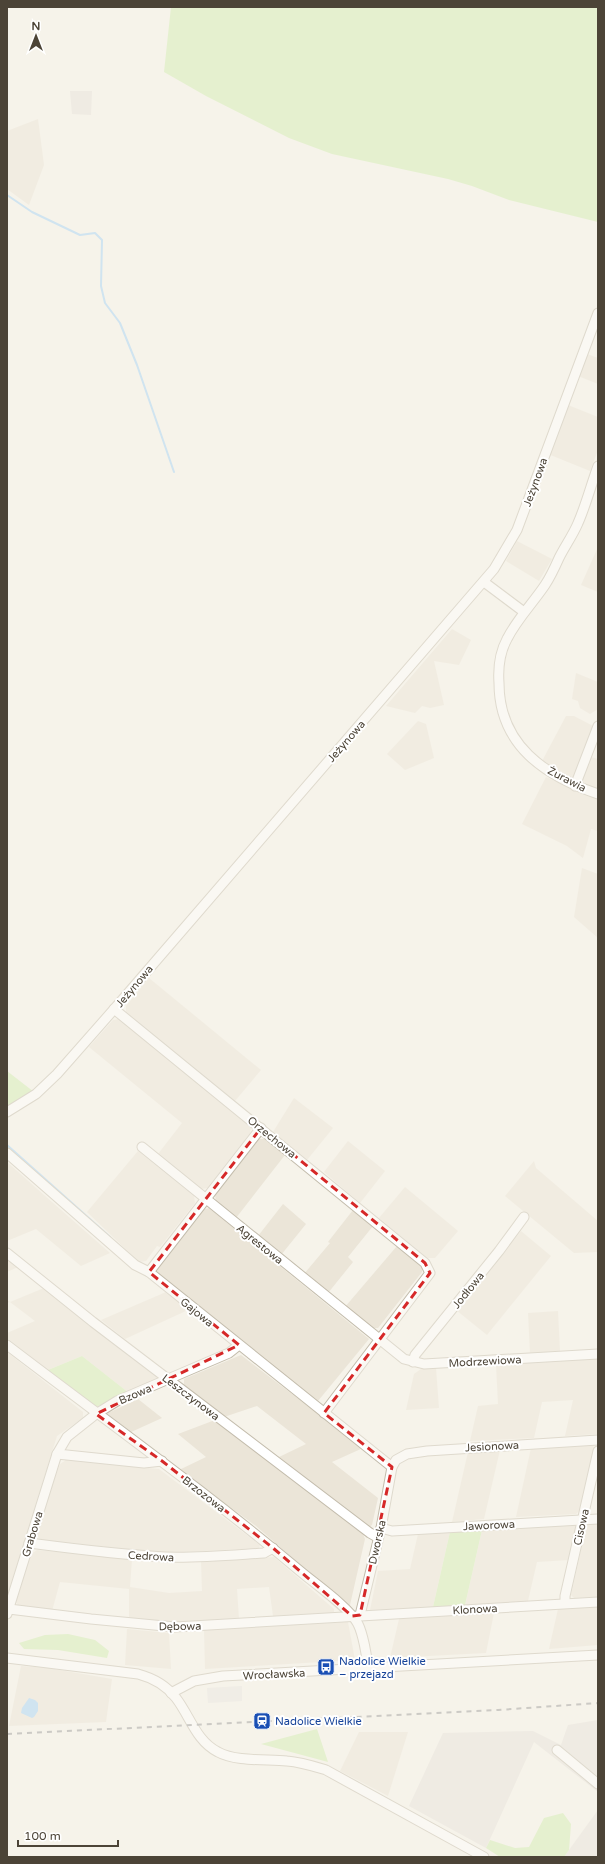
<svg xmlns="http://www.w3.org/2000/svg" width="605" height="1864" viewBox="0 0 605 1864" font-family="'Varela Round',sans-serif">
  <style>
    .residential { fill: #ebe5d8 }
    .industrial { fill: #e6e2dc }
    .green { fill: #d0eeb0 }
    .parking { fill: #e8e6e2 }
    .water { fill: #a2d2f8 }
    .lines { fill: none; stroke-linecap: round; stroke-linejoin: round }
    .stream { stroke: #a2d2f8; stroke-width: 2 }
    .minor-casing { stroke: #c3bcac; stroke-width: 11 }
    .minor { stroke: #fff; stroke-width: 9 }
    .rail { stroke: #999; stroke-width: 2; stroke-dasharray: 5 5; stroke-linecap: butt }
    .marked { fill: none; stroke: #d62828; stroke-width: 3; stroke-dasharray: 8 5; stroke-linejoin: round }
    .labels { text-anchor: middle; stroke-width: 4; stroke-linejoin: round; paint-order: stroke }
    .street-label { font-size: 11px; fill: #4c4437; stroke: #fff }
    .transit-label { font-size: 11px; fill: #164399; stroke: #fff; text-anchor: start }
  </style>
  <rect width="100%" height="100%" fill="#f6f3ea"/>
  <g class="residential">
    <path d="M38,119l6,46 -15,40 -22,-16v-58z"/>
    <path d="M587,354l11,4v26l-20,-8z"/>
    <path d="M568,405l30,12v33l-8,21 -42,-17z"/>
    <path d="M517,541l35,18 -13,22 -33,-20z"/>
    <path d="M598,547v45l-17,-7z"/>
    <path d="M452,629l19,11 -12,25 -25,-4 10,44 -14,3 -8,-2 -7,7 -29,-7z"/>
    <path d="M576,673l22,9v27l-8,5 -10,-6 -2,-7 -6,-2z"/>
    <path d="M566,716h8l21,11 -20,53 -34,-17z"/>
    <path d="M418,721l8,3 8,34 -29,12 -18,-16z"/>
    <path d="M591,757l7,2v30l-17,-5z"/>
    <path d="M546,777l38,17 14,4v33l-7,-2 -8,29 -16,-12 -45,-22z"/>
    <path d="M582,868l16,6v64l-24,-21z"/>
    <path d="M149,978l112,92 -26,31 -109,-88v-7z"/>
    <path d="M119,1019l132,108 -1,7 -42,54 -7,1 -43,-35 24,-31 -93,-76 24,-27z"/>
    <path d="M294,1098l39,30 -26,32 -34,-28z"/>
    <path d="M259,1139h7l19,16 -49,63 -20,-16 -1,-7z"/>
    <path d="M348,1141l37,30 -25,32 -36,-31z"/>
    <path d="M138,1151l56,45 1,7 -35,44 -3,-1 -11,15 -7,1 -52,-50z"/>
    <path d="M534,1161l2,7 62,53v31l-24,1 -69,-57z"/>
    <path d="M7,1162l37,33 66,58 -29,13 -45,-37 -29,12z"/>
    <path d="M405,1187l53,44 -23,27h-8l-48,-40z"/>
    <path d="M283,1204l23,20 -25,31 -23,-19z"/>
    <path d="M209,1208l160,131 -51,62 -162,-126 -1,-6 47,-59z"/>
    <path d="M353,1210l20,16 -25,31 5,5 -25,31 -24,-19 26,-31 -2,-1z"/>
    <path d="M521,1231l30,25 -64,79 -31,-25z"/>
    <path d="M397,1246l25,21v5l-44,56h-7l-26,-21z"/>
    <path d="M7,1258l11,9 -11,5z"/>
    <path d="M44,1288l113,88v4l-28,13 -47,-37 -34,14 -41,-32v-5l28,-12 -25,-19 -3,1v-3l3,2z"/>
    <path d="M166,1292l22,18 -63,29 -24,-19z"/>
    <path d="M558,1311l2,40 -30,2 -2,-40z"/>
    <path d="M7,1352l76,60v6l-26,18 -50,161z"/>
    <path d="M241,1355l122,93 -31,14 46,36 -6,27 -3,2 -90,-70 27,-13 -49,-38 -33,11 -40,-32v-6z"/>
    <path d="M598,1359v75l-33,2 8,-36 -31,2 -8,36 -64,3 8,-35 20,-2 -2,-39z"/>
    <path d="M436,1368l3,40 -33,2 8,-36 7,-5z"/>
    <path d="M138,1399l24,19 -33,15 -21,-17v-3z"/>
    <path d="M215,1420l148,114 2,5 -15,66 -3,1 -91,-80 -77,-56 27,-13 -28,-23z"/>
    <path d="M591,1444l3,3 -14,63 -4,4 -60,3 15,-69z"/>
    <path d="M500,1450l-16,69 -32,3 16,-70z"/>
    <path d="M66,1460l93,9 101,76 -1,3 -93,5 -126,-13 -3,-5 13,-45 10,-26z"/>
    <path d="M590,1523h8v74l-24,1 -3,-3 15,-68z"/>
    <path d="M573,1524l4,4 -8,32 -32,2 -9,39 -63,4 17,-75z"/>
    <path d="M450,1532l-17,75 -63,3 8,-39 32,-2 8,-35z"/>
    <path d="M37,1550l95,9 -2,28 39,6 33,-2 -1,-29 73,-5 60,52v4l-61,3 -4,-29 -32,2 2,30 -70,3 -40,-4v-29l-69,-7 -8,29 -33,-4 -3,-5 15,-48z"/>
    <path d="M598,1607v38l-49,4 9,-40z"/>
    <path d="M494,1613l-8,40 -96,5 9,-39z"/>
    <path d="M348,1622l7,38 -150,9 -1,-39z"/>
    <path d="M127,1629l42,4 2,36 -46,-4z"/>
    <path d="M21,1666l27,2 64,11 -6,43 -97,4z"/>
    <path d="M359,1732h49l-20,64 -48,-25z"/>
  </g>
  <g class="industrial">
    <path d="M70,91h22l-1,24 -19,-1z"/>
    <path d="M598,1720v72l-64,-50 -48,106 -77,-42 34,-73 90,-2 28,14 7,-20z"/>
    <path d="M598,1810v47h-34l5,-7z"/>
  </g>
  <g class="green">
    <path d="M171,7h427v215l-89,-22 -37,-14 -24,-7 -116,-25 -43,-16 -83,-42 -42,-24z"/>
    <path d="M7,1071l27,21 -27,17z"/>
    <path d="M82,1356l47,37 -33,14 -48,-37z"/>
    <path d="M482,1530l-17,75 -32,2 17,-75z"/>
    <path d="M68,1634l27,6 14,11 -2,7 -49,-8 -34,-1 -5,-6 26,-8z"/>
    <path d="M317,1729l11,33 -67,-18z"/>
    <path d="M563,1813l8,11 -2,26 -5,7h-64l-14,-9 4,-8 25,8 14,-1 15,-29z"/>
  </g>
  <path class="parking" d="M242,1686v15l-34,2 -1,-15z"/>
  <path class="water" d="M29,1698l6,2 3,3v8l-4,6 -2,1 -11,-5 1,-5z"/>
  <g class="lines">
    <g class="stream">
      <path d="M7,195l25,17 48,23 15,-2 7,7 -1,46 4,17 15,20 17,42 37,107"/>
      <path d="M7,1145l103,92"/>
    </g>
    <defs>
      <g id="minor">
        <path d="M598,466c-7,19 -12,39 -20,57 -5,12 -13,23 -19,35 -4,9 -8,18 -14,27 -12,18 -28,34 -38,54 -7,13 -9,30 -8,44 0,62 46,93 99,111"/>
        <path d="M484,582l40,30"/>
        <path d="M575,786l23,-60"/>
        <path d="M114,1009l311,254 5,10 -106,140"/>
        <path d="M7,1112l29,-18 21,-20 66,-75 371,-430 23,-39 81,-217"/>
        <path d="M142,1147l262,212 20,5 174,-10"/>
        <path d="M7,1153l128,112 14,7 243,195"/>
        <path d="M7,1253l86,69 277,211 7,4"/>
        <path d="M149,1272l112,-144"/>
        <path d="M7,1345c98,75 198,146 293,226 14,12 50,37 58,53 5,10 9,32 10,44"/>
        <path d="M413,1362l2,-7 84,-104 25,-34"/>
        <path d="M57,1454l87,9 18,-2"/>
        <path d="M381,1528l11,3 206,-12"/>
        <path d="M29,1543c46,6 91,12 137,14 33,1 66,-2 98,-4l9,-5"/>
        <path d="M565,1603v-7l33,-145"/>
        <path d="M9,1609l82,10 84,8 423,-25"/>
        <path d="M7,1614l50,-160 10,-17 29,-23 21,-13 112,-48 10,-8"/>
        <path d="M360,1615l21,-87 11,-61 4,-7 11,-6 20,-3 171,-11"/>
        <path d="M7,1658l131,16c15,4 28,11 38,24 14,18 20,43 42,54 18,10 49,7 69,9 14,1 26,5 39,9l158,87"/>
        <path d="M171,1693l23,-12 29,-5 375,-21"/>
        <path d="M557,1750l41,34"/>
      </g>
    </defs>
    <use href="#minor" class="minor-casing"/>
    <use href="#minor" class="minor"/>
    <path class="rail" d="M7,1734l491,-24 100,-7"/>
  </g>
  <path d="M0 0H605V1864H0ZM261,1128l164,135 5,10 -106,140 68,54 -32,148 -8,1 -79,-68 -111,-87 -66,-47 143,-69 -90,-73z" fill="#f6f3ea" fill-opacity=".55" fill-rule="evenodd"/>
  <path class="marked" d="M261,1128l164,135 5,10 -106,140 68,54 -32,148 -8,1 -79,-68 -111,-87 -66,-47 143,-69 -90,-73z"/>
  <defs>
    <symbol id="bus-square" viewBox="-11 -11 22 22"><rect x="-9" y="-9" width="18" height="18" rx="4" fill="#1a4fb4" stroke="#fff"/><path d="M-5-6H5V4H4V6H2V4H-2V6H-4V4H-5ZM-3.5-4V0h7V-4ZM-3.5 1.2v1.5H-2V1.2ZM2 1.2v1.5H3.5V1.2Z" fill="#fff"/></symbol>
    <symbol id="station-square" viewBox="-11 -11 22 22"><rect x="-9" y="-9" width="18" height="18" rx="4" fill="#1a4fb4" stroke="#fff"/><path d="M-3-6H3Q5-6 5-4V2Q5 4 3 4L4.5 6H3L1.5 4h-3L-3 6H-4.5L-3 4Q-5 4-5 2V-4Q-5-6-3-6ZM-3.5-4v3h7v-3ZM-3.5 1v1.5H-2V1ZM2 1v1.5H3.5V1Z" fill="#fff"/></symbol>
  </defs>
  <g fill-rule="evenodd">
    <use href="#bus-square" x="316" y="1657" width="20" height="20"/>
    <use href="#station-square" x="252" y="1711" width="20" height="20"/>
  </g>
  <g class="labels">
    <g class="street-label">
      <text transform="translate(535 482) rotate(-70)" y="4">Jeżynowa</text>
      <text transform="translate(346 741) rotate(-49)" y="4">Jeżynowa</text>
      <text transform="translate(567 779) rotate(27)" y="4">Żurawia</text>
      <text transform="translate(134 986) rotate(-50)" y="4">Jeżynowa</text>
      <text transform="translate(272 1137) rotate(39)" y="4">Orzechowa</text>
      <text transform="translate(260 1244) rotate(39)" y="4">Agrestowa</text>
      <text transform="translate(468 1290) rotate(-51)" y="4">Jodłowa</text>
      <text transform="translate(197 1312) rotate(39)" y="4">Gajowa</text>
      <text transform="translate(485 1361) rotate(-3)" y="4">Modrzewiowa</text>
      <text transform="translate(135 1394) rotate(-23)" y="4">Bzowa</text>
      <text transform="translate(191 1397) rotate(37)" y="4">Leszczynowa</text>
      <text transform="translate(492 1446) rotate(-3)" y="4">Jesionowa</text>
      <text transform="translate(204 1494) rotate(38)" y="4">Brzozowa</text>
      <text transform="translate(489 1525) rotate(-3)" y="4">Jaworowa</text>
      <text transform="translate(581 1527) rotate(-77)" y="4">Cisowa</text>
      <text transform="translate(32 1534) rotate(-73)" y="4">Grabowa</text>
      <text transform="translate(377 1542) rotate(-77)" y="4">Dworska</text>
      <text transform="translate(151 1556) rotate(3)" y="4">Cedrowa</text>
      <text transform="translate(475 1609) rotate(-3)" y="4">Klonowa</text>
      <text transform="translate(180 1626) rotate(-1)" y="4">Dębowa</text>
      <text transform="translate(274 1674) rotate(-3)" y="4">Wrocławska</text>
    </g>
    <g class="transit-label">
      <text x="339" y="1665">Nadolice Wielkie<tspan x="339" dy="13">– przejazd</tspan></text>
      <text x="275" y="1725">Nadolice Wielkie</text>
    </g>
  </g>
  <rect width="605" height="1864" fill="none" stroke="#4c4437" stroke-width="16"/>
  <g transform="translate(36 36)" stroke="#ffffff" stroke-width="3" paint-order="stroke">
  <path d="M0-3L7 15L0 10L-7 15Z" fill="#4c4437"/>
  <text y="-6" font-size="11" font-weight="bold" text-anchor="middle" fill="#4c4437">N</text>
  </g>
  <path d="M18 1840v6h100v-6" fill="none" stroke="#4c4437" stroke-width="2"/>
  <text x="24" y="1840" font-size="12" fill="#4c4437" stroke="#ffffff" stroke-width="3" paint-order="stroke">100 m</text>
</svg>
